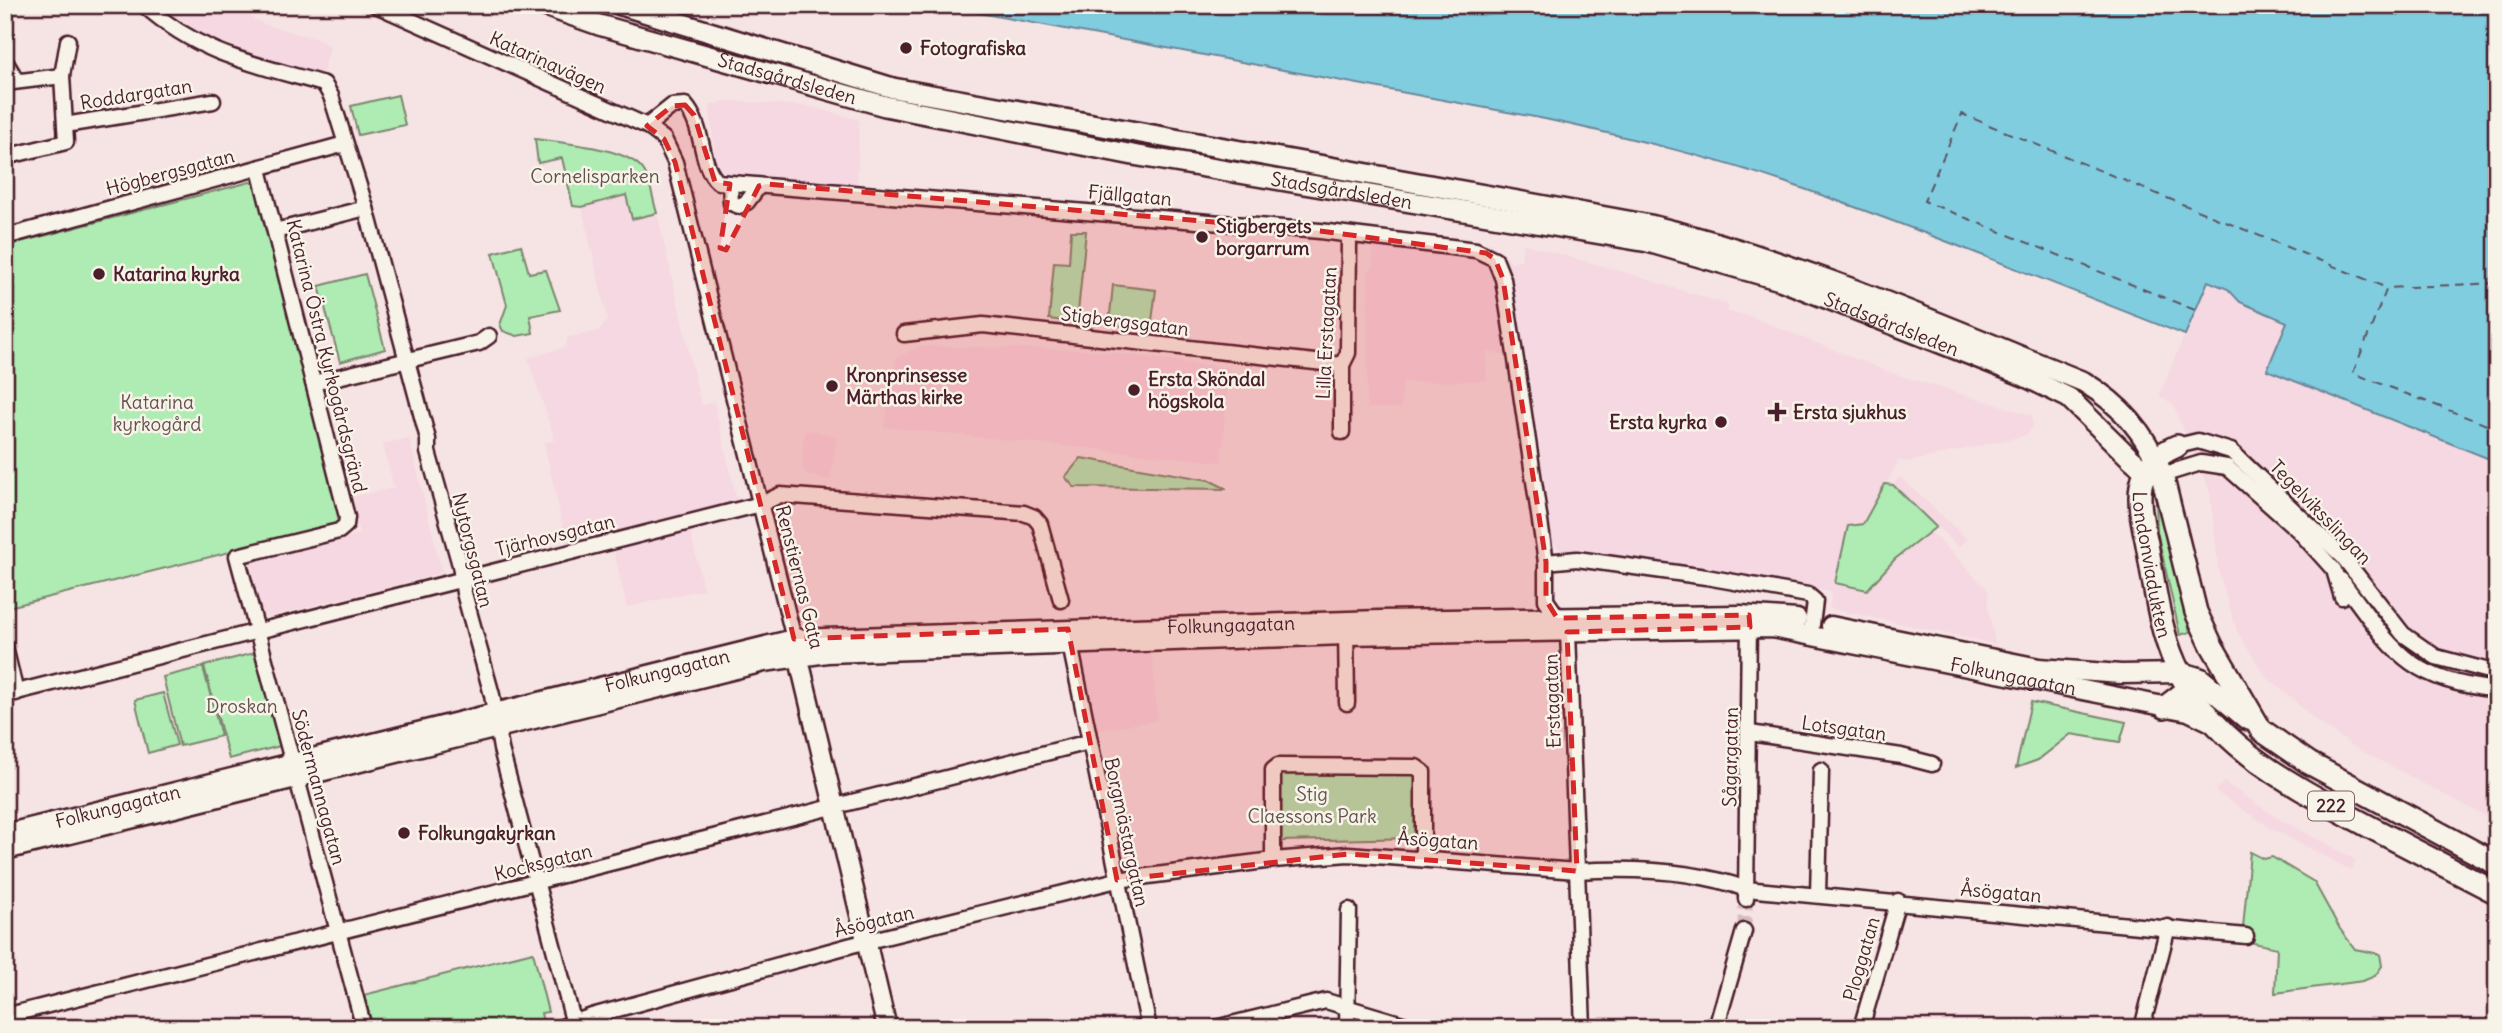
<svg xmlns="http://www.w3.org/2000/svg" width="2502" height="1033" viewBox="0 0 2502 1033" font-family="Delius,sans-serif">
  <style>
    .built { fill: #f5d8e1 }
    .green { fill: #aeecb3; stroke: #7c866f; stroke-width: 2 }
    .water { fill: #81cde0; stroke: #6b8798; stroke-width: 2 }
    .lines { fill: none; stroke-linecap: round; stroke-linejoin: round }
    .ferry { stroke: #5a5361; stroke-width: 2; stroke-dasharray: 9 7; stroke-linecap: butt }
    .minor-tunnel { stroke: #d4bcbf; stroke-width: 14; stroke-dasharray: 14 7; stroke-linecap: butt }
    .minor-casing { stroke: #4a1f2b; stroke-width: 19 }
    .tertiary-casing { stroke: #4a1f2b; stroke-width: 23 }
    .secondary-casing { stroke: #4a1f2b; stroke-width: 24 }
    .primary-casing { stroke: #4a1f2b; stroke-width: 26 }
    .minor { stroke: #f7f3e8; stroke-width: 14 }
    .tertiary { stroke: #f7f3e8; stroke-width: 18 }
    .secondary { stroke: #f7f3e8; stroke-width: 19 }
    .primary { stroke: #f7f3e8; stroke-width: 21 }
    .marked { fill: #d62828; fill-opacity: 0.2; stroke: #d62828; stroke-width: 5; stroke-dasharray: 14 9; stroke-linejoin: round }
    .poi-dot { fill: #4a1f2b; stroke: #f7f3e8; stroke-width: 2.5 }
    .labels { text-anchor: middle; stroke-width: 5; stroke-linejoin: round; paint-order: stroke }
    .shield { fill: #f7f3e8; stroke: #7e5f64; stroke-width: 2 }
    .shield-label { font-size: 18px; font-weight: bold; fill: #4a1f2b }
    .poi-label { font-size: 19px; font-weight: bold; fill: #4a1f2b; stroke: #f7f3e8; text-anchor: start }
    .street-label { font-size: 19px; fill: #4a1f2b; stroke: #f7f3e8 }
    .park-label { font-size: 19px; fill: #63524d; stroke: #f7f3e8 }
  </style>
  <rect width="100%" height="100%" fill="#f6e3e4"/>
  <filter id="ink" filterUnits="userSpaceOnUse"><feTurbulence type="fractalNoise" baseFrequency=".0143" numOctaves="2"/><feDisplacementMap in="SourceGraphic" scale="14" xChannelSelector="R" yChannelSelector="G"/><feConvolveMatrix kernelMatrix="1 2 1 2 8 2 1 2 1" color-interpolation-filters="sRGB"/></filter>
  <g filter="url(#ink)">
    <g class="built">
      <path d="M142,5h87l34,19 54,15 13,7 -11,42 -101,-33z"/>
      <path d="M725,101l82,5 52,14 -2,72 -140,-14 -7,-72z"/>
      <path d="M626,195l6,24 25,-6 44,192 13,-3 25,108 -50,14 14,65 -76,18 -15,-65 -43,11 -25,-110 11,-3 -27,-82 38,-11 1,-9 31,-7 10,-10 -26,-114z"/>
      <path d="M1374,231l117,13 21,18 9,-2 2,-16 90,25 115,36 -1,7 19,3 145,58 140,42 2,11 -6,9 -120,27 -8,-2 -36,65 5,65 27,-31 36,-27 57,58v17l7,37 -166,-36 3,-16 -113,-23 -159,-19 -7,-8 -27,-190 -23,3 -17,-4 1,30 -85,1 -1,26h-34l1,-138 5,-1z"/>
      <path d="M2207,281l21,8 12,13 47,20 -20,48 230,92v360l-143,-75 -38,-27 -51,-45 -28,-44 -18,-58 -9,-81 -37,-88 -14,-8z"/>
      <path d="M919,346l169,4 141,18 -8,94 -337,-35 12,-68z"/>
      <path d="M810,430l27,7 -7,43 -23,-6 -4,-6v-23l2,-14z"/>
      <path d="M409,438l33,135 -173,44 -7,-4 -12,-51 109,-28 -8,-37 43,-9 -11,-44z"/>
      <path d="M1900,477l67,62 -8,8 -66,-62z"/>
      <path d="M1152,651l5,69 -69,12 -15,-77z"/>
      <path d="M2224,782l53,36 79,42 -5,10 -80,-42 -56,-37z"/>
    </g>
    <g class="green">
      <path d="M398,95l7,30 -47,10 -7,-29z"/>
      <path d="M535,139c27,4 94,8 109,32 7,11 9,30 13,42l-25,6 -6,-24 -44,12 -9,-1 -11,-48 -24,5z"/>
      <path d="M250,182l5,2 13,46 72,290 -2,5 -333,83v-362z"/>
      <path d="M1071,231h15l-9,92 -28,-4 5,-57 15,1z"/>
      <path d="M521,245l8,28 17,-3 14,40 -30,6 3,17 -16,3 -14,-5 -3,-6 7,-20 -14,-52z"/>
      <path d="M365,274l20,75 -45,13 -21,-76z"/>
      <path d="M1113,285l43,5 -5,39 -42,-5z"/>
      <path d="M1081,458l128,22 18,9 -153,-2 -9,-10z"/>
      <path d="M1885,484l8,1 43,42 -41,32 -28,31 -32,-7 13,-57 15,-2z"/>
      <path d="M2156,497l34,135 -10,3 -23,-104z"/>
      <path d="M254,653l26,93 -51,13 -25,-93z"/>
      <path d="M203,667l18,69 -41,10 -17,-69z"/>
      <path d="M163,693l14,52 -29,8 -13,-53z"/>
      <path d="M2031,702l95,20 -6,20 -49,-8 -33,26 -22,8z"/>
      <path d="M1284,771l129,1 6,5 -1,61 -139,3 -1,-63z"/>
      <path d="M2250,852l14,7 8,-2 42,25 26,47 15,20 25,5 2,12 -7,10 -12,5 -88,12 2,-45 -28,-6 -6,-14z"/>
      <path d="M533,952l15,60 -7,1 3,13 -171,2 -9,-33z"/>
    </g>
    <path class="water" d="M937,5h1560v457l-230,-92 20,-48 -47,-20 -12,-13 -20,-8 -23,54c-132,-51 -264,-106 -398,-152 -79,-27 -160,-46 -242,-64z"/>
    <g class="lines">
      <g class="ferry">
        <path d="M2497,283l-110,5 -34,85 144,56"/>
        <path d="M2195,310l-271,-109 38,-87 425,174"/>
      </g>
      <path class="minor-tunnel" d="M1744,931l2,-32"/>
      <defs>
        <g id="minor">
          <path d="M144,5c56,50 110,59 180,79l7,12 35,112 62,231v13l32,113 4,28 28,102 9,54 74,279"/>
          <path d="M376,5l271,121 17,13 11,23 119,477"/>
          <path d="M5,61l12,20"/>
          <path d="M5,83l57,-7"/>
          <path d="M65,125l148,-24"/>
          <path d="M647,126l25,-20 13,-1c20,22 14,61 33,77l602,49 156,19 19,9 8,20 13,81 30,202v38l22,32 15,396"/>
          <path d="M5,157l61,-15 -4,-66 6,-35"/>
          <path d="M259,169l88,348 -1,8 -7,6 -102,25 127,472"/>
          <path d="M730,184l1,19 8,3 8,-4 12,-16"/>
          <path d="M275,231l91,-23"/>
          <path d="M5,237l340,-93"/>
          <path d="M904,334l79,-9 359,40"/>
          <path d="M313,383l166,-40 10,-7"/>
          <path d="M1342,432v-67l6,-12 1,-116"/>
          <path d="M2177,446l21,-5 33,10 112,106 60,77 33,23 61,16"/>
          <path d="M2162,475l39,-12 26,4 72,64 35,39 8,27"/>
          <path d="M1546,562l31,-3 129,18 102,18 7,6 -4,32"/>
          <path d="M2341,580c52,69 63,99 156,110"/>
          <path d="M1346,626l1,77"/>
          <path d="M1070,644l79,384"/>
          <path d="M5,647l11,46"/>
          <path d="M5,695l756,-191 19,-9 244,18 10,4 6,7 21,76"/>
          <path d="M1750,733l151,23 31,8"/>
          <path d="M1273,860v-90l5,-4 138,1 7,5v86"/>
          <path d="M1818,895l3,-125"/>
          <path d="M1746,899l3,-279"/>
          <path d="M5,1016l1084,-274"/>
          <path d="M559,1028l33,-12 260,-71 265,-65 156,-20 75,-6 229,17c54,-3 118,-1 169,18l500,47"/>
          <path d="M1215,1028l111,-27 90,27"/>
          <path d="M1347,1028l2,-118"/>
          <path d="M1716,1028l28,-97"/>
          <path d="M1861,1028l37,-127"/>
          <path d="M2142,1028l26,-101"/>
        </g>
        <g id="tertiary">
          <path d="M1831,626l208,42 82,6 59,-1"/>
          <path d="M796,647l91,381"/>
          <path id="s1" d="M5,834l789,-195 586,-19 360,-5 57,4"/>
          <path id="s2" d="M5,850l759,-188 63,-9 519,-18 426,-7 416,83 25,12"/>
        </g>
        <g id="secondary">
          <path id="s3" d="M542,5l57,20 286,81 248,49 515,87 132,38 244,96 45,22 60,59 15,13 16,5"/>
          <path d="M621,5l272,83 757,137c150,36 292,100 434,157 37,23 60,49 77,89"/>
        </g>
        <g id="primary">
          <path id="s4" d="M2177,446c-45,19 -40,52 -31,93 8,41 12,86 29,124 36,83 119,123 195,164 42,22 84,44 127,66"/>
          <path d="M2162,475l34,137 16,34 49,84 48,33 188,101"/>
          <path d="M2180,673l20,6 48,40"/>
          <path d="M2165,707l34,-26"/>
        </g>
      </defs>
      <use href="#minor" class="minor-casing"/>
      <use href="#tertiary" class="tertiary-casing"/>
      <use href="#secondary" class="secondary-casing"/>
      <use href="#primary" class="primary-casing"/>
      <use href="#minor" class="minor"/>
      <use href="#tertiary" class="tertiary"/>
      <use href="#secondary" class="secondary"/>
      <use href="#primary" class="primary"/>
    </g>
  </g>
  <path class="marked" d="M685,105l9,10 21,67 15,2 -10,64 6,2 33,-64 8,-2 553,47 166,22 9,6 8,20 43,283v38l11,18 192,-3 1,12 -183,5 10,239 -229,-17 -231,26 -49,-251 -274,10 -119,-477 -11,-23 -17,-13 25,-20z"/>
  <g class="poi-dot">
    <circle cx="906" cy="48" r="7"/>
    <circle cx="1202" cy="237" r="7"/>
    <circle cx="99" cy="274" r="7"/>
    <circle cx="832" cy="386" r="7"/>
    <circle cx="1134" cy="390" r="7"/>
    <path d="M1773.5 401.5h7v7h7v7h-7v7h-7v-7h-7v-7h7z"/>
    <circle cx="1721" cy="422" r="7"/>
    <circle cx="404" cy="833" r="7"/>
  </g>
  <g class="labels">
    <rect class="shield" x="2308" y="791.5" width="46" height="29" rx="5"/>
    <g class="shield-label">
      <text x="2331" y="812">222</text>
    </g>
    <g class="poi-label">
      <text x="920" y="55">Fotografiska</text>
      <text x="1216" y="233">Stigbergets<tspan x="1216" dy="22">borgarrum</tspan></text>
      <text x="113" y="281">Katarina kyrka</text>
      <text x="846" y="382">Kronprinsesse<tspan x="846" dy="22">Märthas kirke</tspan></text>
      <text x="1148" y="386">Ersta Sköndal<tspan x="1148" dy="22">högskola</tspan></text>
      <text x="1793" y="419">Ersta sjukhus</text>
      <text x="1707" y="429" text-anchor="end">Ersta kyrka</text>
      <text x="418" y="840">Folkungakyrkan</text>
    </g>
    <g class="street-label">
      <text transform="translate(548 62) rotate(24)" y="7">Katarinavägen</text>
      <text dy="7" stroke="none"><textPath href="#s3" startOffset="256">Stadsgårdsleden</textPath></text>
      <text transform="translate(136 94) rotate(-9)" y="7">Roddargatan</text>
      <text transform="translate(170 172) rotate(-15)" y="7">Högbergsgatan</text>
      <text dy="7" stroke="none"><textPath href="#s3" startOffset="822">Stadsgårdsleden</textPath></text>
      <text transform="translate(1130 195) rotate(5)" y="7">Fjällgatan</text>
      <text transform="translate(1125 321) rotate(7)" y="7">Stigbergsgatan</text>
      <text dy="7" stroke="none"><textPath href="#s3" startOffset="1390">Stadsgårdsleden</textPath></text>
      <text transform="translate(1326 333) rotate(-87)" y="7">Lilla Erstagatan</text>
      <text transform="translate(327 356) rotate(76)" y="7">Katarina Östra Kyrkogårdsgränd</text>
      <text transform="translate(2321 512) rotate(46)" y="7">Tegelviksslingan</text>
      <text transform="translate(555 535) rotate(-14)" y="7">Tjärhovsgatan</text>
      <text transform="translate(473 550) rotate(76)" y="7">Nytorgsgatan</text>
      <text dy="7" stroke="none"><textPath href="#s4" startOffset="136">Londonviadukten</textPath></text>
      <text transform="translate(800 577) rotate(76)" y="7">Renstiernas Gata</text>
      <text dy="7" stroke="none"><textPath href="#s1" startOffset="1250">Folkungagatan</textPath></text>
      <text dy="7" stroke="none"><textPath href="#s1" startOffset="682">Folkungagatan</textPath></text>
      <text dy="7" stroke="none"><textPath href="#s2" startOffset="2037">Folkungagatan</textPath></text>
      <text transform="translate(1552 701) rotate(-92)" y="7">Erstagatan</text>
      <text transform="translate(1844 728) rotate(8)" y="7">Lotsgatan</text>
      <text transform="translate(1730 757) rotate(-89)" y="7">Sågargatan</text>
      <text transform="translate(319 787) rotate(75)" y="7">Södermannagatan</text>
      <text dy="7" stroke="none"><textPath href="#s1" startOffset="116">Folkungagatan</textPath></text>
      <text transform="translate(1127 832) rotate(78)" y="7">Borgmästargatan</text>
      <text transform="translate(1438 840) rotate(4)" y="7">Åsögatan</text>
      <text transform="translate(543 862) rotate(-14)" y="7">Kocksgatan</text>
      <text transform="translate(2001 892) rotate(5)" y="7">Åsögatan</text>
      <text transform="translate(874 921) rotate(-14)" y="7">Åsögatan</text>
      <text transform="translate(1861 959) rotate(-74)" y="7">Ploggatan</text>
    </g>
    <g class="park-label">
      <text x="595" y="183">Cornelisparken</text>
      <text x="157" y="409">Katarina<tspan x="157" dy="22">kyrkogård</tspan></text>
      <text x="242" y="713">Droskan</text>
      <text x="1312" y="801">Stig<tspan x="1312" dy="22">Claessons Park</tspan></text>
    </g>
  </g>
  <rect width="2502" height="1033" fill="none" stroke="#f7f3e8" stroke-width="28"/>
  <rect x="14" y="14" width="2474" height="1005" fill="none" stroke="#4a1f2b" stroke-width="2.5" filter="url(#ink)"/>
</svg>
